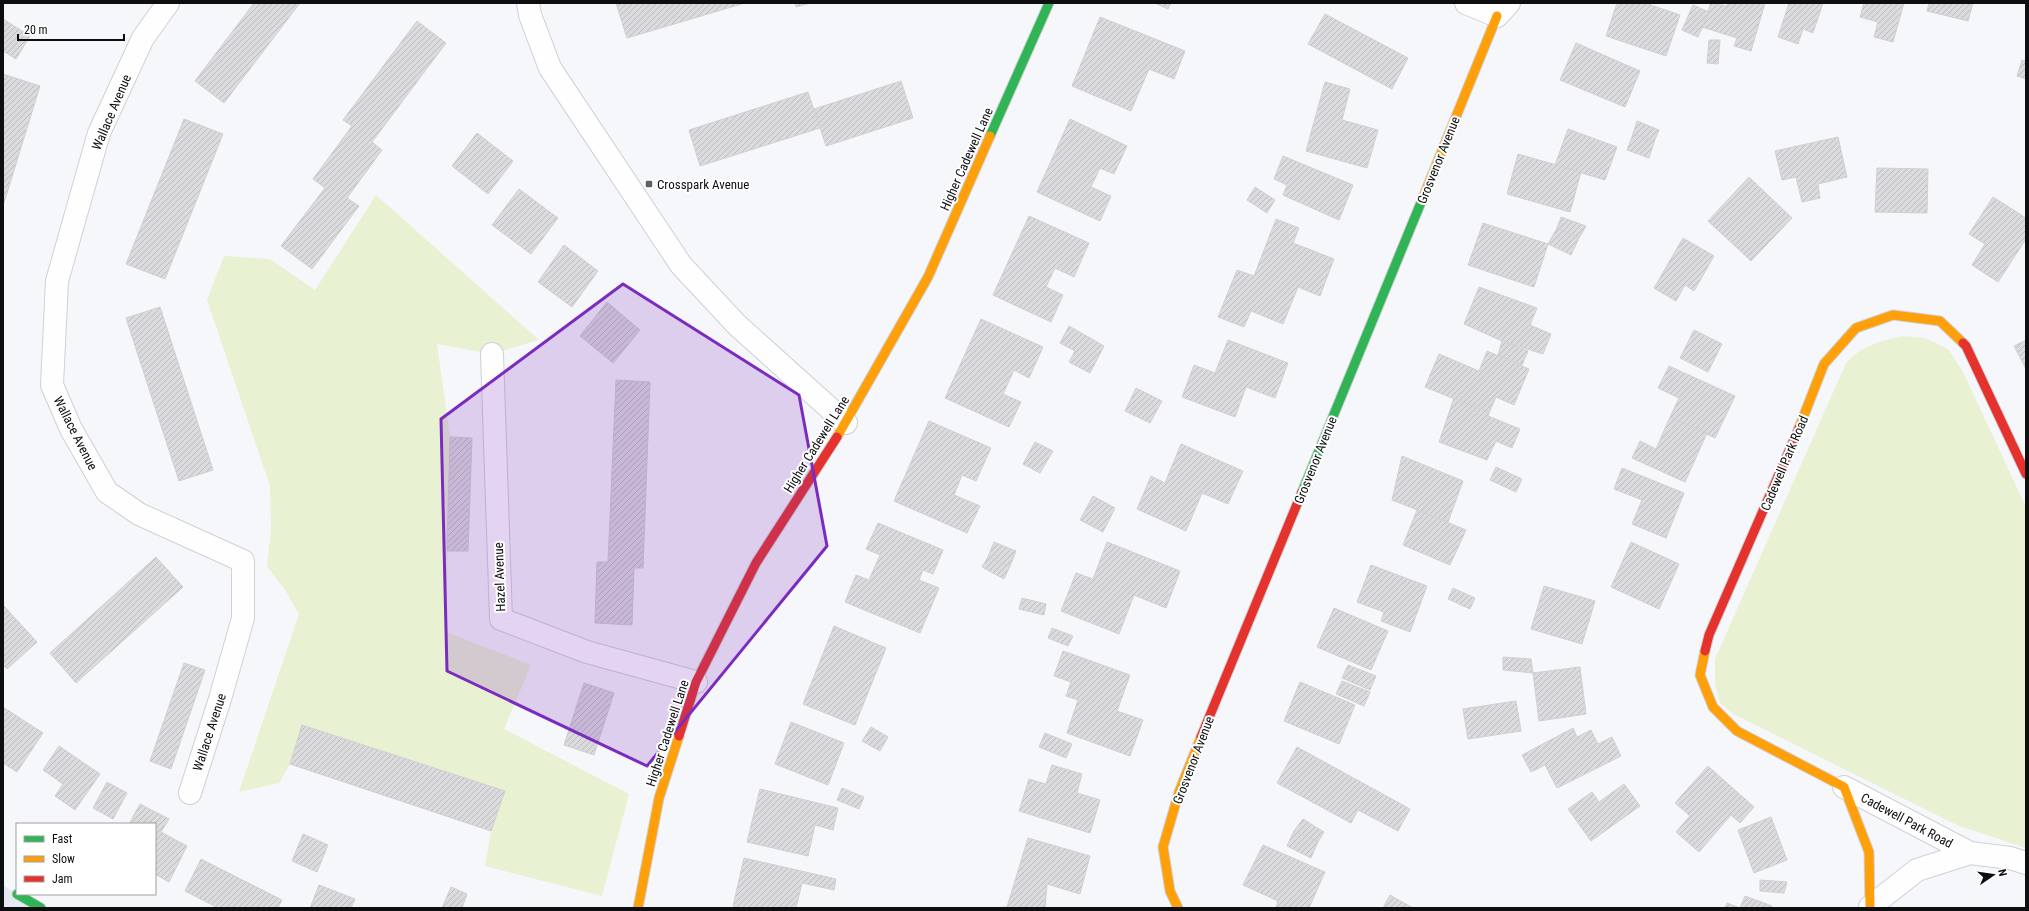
<svg xmlns="http://www.w3.org/2000/svg" width="2029" height="911" viewBox="0 0 2029 911" font-family="'Roboto Condensed',sans-serif">
  <style>
    .built { fill: #e4e9f2 }
    .green { fill: #e8f2d2 }
    .building { fill: url(#building-hatch); stroke: #d0cfd1 }
    .lines { fill: none; stroke-linecap: round; stroke-linejoin: round }
    .street-casing { stroke: #cfd1d4; stroke-width: 24 }
    .fast-casing { stroke: #cfd1d4; stroke-width: 11 }
    .slow-casing { stroke: #cfd1d4; stroke-width: 11 }
    .jam-casing { stroke: #cfd1d4; stroke-width: 11 }
    .street { stroke: #fefefe; stroke-width: 22 }
    .fast { stroke: #30b455; stroke-width: 9 }
    .slow { stroke: #ff9f0a; stroke-width: 9 }
    .jam { stroke: #e5322d; stroke-width: 9 }
    .marked { fill: #7b2cbf; fill-opacity: 0.2; stroke: #7b2cbf; stroke-width: 3; stroke-linejoin: round }
    .poi-dot { fill: #5e6062; stroke: #fff; stroke-width: 1.5 }
    .labels { text-anchor: middle; stroke-width: 4; stroke-linejoin: round; paint-order: stroke }
    .street-label { font-size: 13px; fill: #0d0e10; stroke: #fff }
    .poi-label { font-size: 13px; fill: #0d0e10; stroke: #fff; text-anchor: start }
  </style>
  <defs>
    <pattern id="building-hatch" width="6" height="6" patternUnits="userSpaceOnUse"><rect width="6" height="6" fill="#dbdbdd"/><path d="M-1 1l2-2M0 6l6-6M5 7l2-2" fill="none" stroke="#bbbbbd"/></pattern>
  </defs>
  <rect width="100%" height="100%" fill="#f5f7fa"/>
  <path class="built" d="M3,885l14,9 24,14h-38z"/>
  <g class="green">
    <path d="M376,195l163,145 -47,14 -55,-10 13,93 -4,195 85,33 -27,64 125,65 -27,102 -117,-30 6,-35 13,-40 -201,-66 -13,39 -11,19 -40,9 60,-178 -14,-24 -18,-24 4,-36 -1,-44 -63,-186 17,-44 46,3 45,31z"/>
    <path d="M1903,336l22,2 23,11 15,23 63,135v341l-67,-22 -226,-112 -13,-11 -5,-18v-26l131,-296c16,-18 35,-22 57,-27z"/>
  </g>
  <g class="building">
    <path d="M254,3h46l-76,100 -29,-22z"/>
    <path d="M616,3h129l-118,35z"/>
    <path d="M795,3h15l-14,4z"/>
    <path d="M1155,3h16l-3,6z"/>
    <path d="M1617,3h28l35,12 -14,41 -60,-20z"/>
    <path d="M1711,3l16,3 1,-3h37l-14,48 -17,-5 3,-8 -35,-11z"/>
    <path d="M1789,3h34l-10,30 -10,-4 -5,15 -20,-7z"/>
    <path d="M1864,3h40l-11,39 -19,-5 4,-15 -18,-5z"/>
    <path d="M1929,3h44l-5,18 -41,-10z"/>
    <path d="M1693,5l16,7 -11,25 -16,-7z"/>
    <path d="M1325,14l83,44 -16,31 -84,-45z"/>
    <path d="M1100,17l85,34 -11,28 -25,-10 -18,42 -59,-25z"/>
    <path d="M3,19l27,17 -14,23 -13,-8z"/>
    <path d="M417,21l29,22 -74,99 10,8 -35,48 12,8 -47,63 -31,-23 44,-58 -12,-9 39,-53 -9,-6z"/>
    <path d="M1709,40h11l-2,24 -11,-1z"/>
    <path d="M1576,43l64,28 -15,36 -65,-27z"/>
    <path d="M2022,60l4,1v18l-9,-3z"/>
    <path d="M3,74l37,12 -37,120z"/>
    <path d="M901,81l12,37 -87,28 -12,-37z"/>
    <path d="M1325,82l25,7 -8,31 36,10 -11,38 -61,-17z"/>
    <path d="M808,92l12,36 -120,38 -11,-36z"/>
    <path d="M184,119l39,15 -58,145 -39,-15z"/>
    <path d="M1070,119l57,27 -13,28 -14,-6 -9,19 20,9 -11,25 -63,-29z"/>
    <path d="M1637,121l22,9 -5,12 -21,-8z"/>
    <path d="M1568,129l49,18 -12,33 -50,-15z"/>
    <path d="M477,133l36,28 -25,33 -36,-28z"/>
    <path d="M1633,134l21,8 -5,16 -22,-8z"/>
    <path d="M1838,137l9,40 -29,7 2,14 -18,4 -6,-25 -14,3 -7,-29z"/>
    <path d="M1518,154l63,18 -11,40 -63,-18z"/>
    <path d="M1283,156l70,29 -14,35 -56,-25 4,-10 -13,-6z"/>
    <path d="M1877,168l51,1 -1,44 -52,-1z"/>
    <path d="M1749,177l43,41 -41,43 -43,-40z"/>
    <path d="M1255,187l20,13 -8,13 -20,-13z"/>
    <path d="M519,189l39,29 -27,36 -39,-29z"/>
    <path d="M1993,197l33,21v21l-28,43 -26,-17 13,-21 -16,-10z"/>
    <path d="M1029,216l60,27 -15,34 -19,-9 -9,19 17,8 -12,27 -58,-27z"/>
    <path d="M1561,217l25,9 -7,12 -22,-10z"/>
    <path d="M1276,219l23,9 -6,15 41,16 -14,37 -22,-9 -15,37 -32,-13 -7,16 -26,-10 19,-47 17,6z"/>
    <path d="M1483,223l65,21 -14,43 -66,-22z"/>
    <path d="M1557,228l22,10 -8,17 -23,-11z"/>
    <path d="M1683,238l31,18 -20,35 -9,-6 -9,16 -22,-13z"/>
    <path d="M564,245l34,26 -26,36 -34,-25z"/>
    <path d="M1479,287l58,21 -7,17 21,9 -8,20 -41,-13 -38,-17z"/>
    <path d="M607,302l33,28 -27,33 -33,-27z"/>
    <path d="M160,307l53,163 -34,11 -53,-163z"/>
    <path d="M981,319l62,28 -14,31 -15,-8 -11,24 18,8 -12,25 -64,-29z"/>
    <path d="M1069,326l35,20 -14,27 -21,-11 6,-11 -15,-8z"/>
    <path d="M1694,330l28,14 -14,28 -28,-14z"/>
    <path d="M1228,340l60,23 -13,35 -29,-11 -11,30 -53,-20 12,-32 21,8z"/>
    <path d="M2026,340v29l-12,-23z"/>
    <path d="M1502,341l26,10 -6,14 -24,-10z"/>
    <path d="M1487,351l42,18 -15,36 -18,-8 -7,16 -64,-26 14,-33 40,17z"/>
    <path d="M1669,366l66,30 -20,42 -45,-21 9,-19 -21,-10z"/>
    <path d="M616,380l34,2 -7,186h-9l-2,57 -37,-2 2,-61h11z"/>
    <path d="M1136,388l26,13 -12,22 -25,-12z"/>
    <path d="M1454,398l35,15 -1,3 32,13 -8,19 -16,-7 -9,19 -48,-18z"/>
    <path d="M1670,417l37,16 -22,49 -53,-24 8,-17 16,8z"/>
    <path d="M929,421l62,27 -15,33 -14,-6 -8,20 26,11 -13,27 -73,-32z"/>
    <path d="M450,437l22,1 -4,113h-21z"/>
    <path d="M1035,442l18,9 -13,22 -17,-9z"/>
    <path d="M1181,444l62,27 -15,33 -26,-11 -16,38 -49,-22 14,-33 14,7z"/>
    <path d="M1402,456l61,25 -15,41 -56,-22z"/>
    <path d="M1496,467l26,12 -6,13 -26,-12z"/>
    <path d="M1622,468l62,25 -18,45 -34,-14 10,-24 -28,-11z"/>
    <path d="M1093,496l22,12 -12,24 -23,-12z"/>
    <path d="M1417,510l49,20 -16,35 -47,-20z"/>
    <path d="M878,523l65,27 -10,24 -10,-4 -4,10 20,8 -19,45 -75,-31 11,-27 13,5 11,-25 -14,-6z"/>
    <path d="M994,542l22,9 -6,15 -22,-9z"/>
    <path d="M1107,542l73,29 -14,37 -32,-13 -15,39 -58,-23 15,-38 17,6z"/>
    <path d="M1631,542l48,22 -20,45 -48,-22z"/>
    <path d="M156,557l27,30 -107,96 -26,-30z"/>
    <path d="M988,557l22,9 -6,13 -22,-12z"/>
    <path d="M1371,565l56,21 -17,46 -29,-11 3,-9 -27,-10z"/>
    <path d="M1544,586l51,15 -13,43 -51,-15z"/>
    <path d="M1453,588l22,10 -5,11 -22,-10z"/>
    <path d="M1022,598l24,6 -2,11 -25,-6z"/>
    <path d="M3,605l34,37 -30,27 -4,-4z"/>
    <path d="M1334,608l54,23 -17,39 -54,-23z"/>
    <path d="M834,626l52,22 -31,77 -52,-21z"/>
    <path d="M1052,628l21,8 -5,10 -20,-8z"/>
    <path d="M1063,651l67,24 -13,36 26,9 -13,36 -63,-23 11,-33 -12,-4 5,-14 -17,-6z"/>
    <path d="M1503,657l28,2 2,14 -30,-3z"/>
    <path d="M184,663l21,7 -34,99 -21,-8z"/>
    <path d="M1348,665l28,11 -6,14 -28,-12z"/>
    <path d="M1580,667l6,47 -47,7 -6,-48z"/>
    <path d="M1342,681l28,11 -6,14 -28,-12z"/>
    <path d="M1300,682l55,23 -16,39 -55,-23z"/>
    <path d="M584,683l30,10 -20,62 -30,-10z"/>
    <path d="M1516,701l5,30 -53,8 -5,-30z"/>
    <path d="M3,707l40,26 -26,39 -14,-9z"/>
    <path d="M791,722l53,21 -16,42 -53,-21z"/>
    <path d="M302,725l203,66 -14,40 -201,-67z"/>
    <path d="M871,727l17,10 -8,14 -18,-10z"/>
    <path d="M1573,728l4,9 14,-7 7,14 14,-7 9,19 -64,32 -12,-23 -14,7 -9,-17z"/>
    <path d="M1045,733l27,11 -6,14 -27,-11z"/>
    <path d="M59,746l41,28 -25,36 -20,-14 8,-12 -20,-14z"/>
    <path d="M1297,747l113,62 -12,22 -40,-21 -7,13 -74,-40z"/>
    <path d="M1052,765l30,9 -5,19 23,7 -10,33 -71,-22 10,-32 17,5z"/>
    <path d="M1708,766l46,41 -14,16 -9,-8 -32,37 -23,-20 14,-16 -15,-13z"/>
    <path d="M107,782l20,11 -14,26 -20,-11z"/>
    <path d="M1624,784l16,22 -49,35 -23,-32 24,-17 7,10z"/>
    <path d="M842,788l22,9 -5,12 -22,-9z"/>
    <path d="M760,789l78,19 -5,22 -18,-5 -7,31 -61,-14z"/>
    <path d="M140,804l29,15 -8,13 26,14 -18,36 -14,-8v-50h-26z"/>
    <path d="M1771,817l16,43 -33,13 -16,-43z"/>
    <path d="M1303,819l21,13 -6,10 -24,-11z"/>
    <path d="M1294,831l24,11 -7,16 -24,-12z"/>
    <path d="M303,834l25,11 -11,27 -25,-11z"/>
    <path d="M1028,838l62,18 -10,38 -33,-10 -2,24h-56l18,-1z"/>
    <path d="M1263,845l62,27 -16,36h-33l2,-7 -35,-16z"/>
    <path d="M744,858l92,21 -2,11 -32,-7 -6,25h-53l-10,-2z"/>
    <path d="M201,859l81,41 -4,8h-60l-33,-17z"/>
    <path d="M1760,880l27,2 -3,11 -24,-2z"/>
    <path d="M319,885l36,14 -4,9h-41z"/>
    <path d="M451,887l16,7 -5,14h-20z"/>
    <path d="M1390,895l23,13h-30z"/>
    <path d="M1745,896l27,10 -1,2h-31z"/>
    <path d="M1727,903l13,5h-15z"/>
  </g>
  <g class="lines">
    <defs>
      <g id="street">
        <path d="M168,3l-25,35 -44,95 -42,148 -5,104 19,44 36,63 32,22 104,47v57l-23,81 -30,94"/>
        <path d="M528,3l2,12 20,53 131,197 56,60 109,98"/>
        <path d="M1466,3l31,13 12,-13"/>
        <path d="M492,354l9,265 86,33 109,30"/>
        <path d="M1844,787l126,66"/>
        <path d="M1870,907l47,-37 53,-17 40,5 16,5"/>
      </g>
      <g id="fast">
        <path d="M990,136l59,-133"/>
        <path d="M1302,492l120,-292"/>
        <path d="M17,894l24,14"/>
      </g>
      <g id="slow">
        <path d="M1422,200l75,-184"/>
        <path d="M1799,428l25,-64 32,-36 37,-13 47,6 23,22"/>
        <path d="M837,437l91,-160 62,-141"/>
        <path d="M1705,651l-5,24 13,32 24,24 107,56 25,65 1,56"/>
        <path d="M638,908l21,-110 20,-62"/>
        <path d="M1178,908l-8,-17 -7,-44 16,-55 22,-55"/>
      </g>
      <g id="jam">
        <path d="M1963,343l3,3 60,128"/>
        <path d="M1705,651l4,-16 90,-207"/>
        <path d="M679,736l17,-54 60,-119 81,-126"/>
        <path d="M1201,737l101,-245"/>
      </g>
    </defs>
    <use href="#street" class="street-casing"/>
    <use href="#fast" class="fast-casing"/>
    <use href="#slow" class="slow-casing"/>
    <use href="#jam" class="jam-casing"/>
    <use href="#street" class="street"/>
    <use href="#fast" class="fast"/>
    <use href="#slow" class="slow"/>
    <use href="#jam" class="jam"/>
  </g>
  <path class="marked" d="M623,284l176,111 28,151 -180,220 -200,-95 -6,-252z"/>
  <rect class="poi-dot" x="645" y="180" width="8" height="8" rx="2"/>
  <g class="labels">
    <g class="street-label">
      <text transform="translate(111 112) rotate(-67)" y="5">Wallace Avenue</text>
      <text transform="translate(966 159) rotate(-66)" y="5">Higher Cadewell Lane</text>
      <text transform="translate(1438 160) rotate(-68)" y="5">Grosvenor Avenue</text>
      <text transform="translate(76 433) rotate(63)" y="5">Wallace Avenue</text>
      <text transform="translate(816 444) rotate(-58)" y="5">Higher Cadewell Lane</text>
      <text transform="translate(1315 460) rotate(-68)" y="5">Grosvenor Avenue</text>
      <text transform="translate(1784 463) rotate(-67)" y="5">Cadewell Park Road</text>
      <text transform="translate(499 577) rotate(-92)" y="5">Hazel Avenue</text>
      <text transform="translate(209 732) rotate(-72)" y="5">Wallace Avenue</text>
      <text transform="translate(667 733) rotate(-72)" y="5">Higher Cadewell Lane</text>
      <text transform="translate(1193 760) rotate(-69)" y="5">Grosvenor Avenue</text>
      <text transform="translate(1907 820) rotate(28)" y="5">Cadewell Park Road</text>
    </g>
    <g class="poi-label">
      <text x="657" y="189">Crosspark Avenue</text>
    </g>
  </g>
  <rect width="2029" height="911" fill="none" stroke="#0d0e10" stroke-width="8"/>
  <rect x="16" y="823" width="140" height="72" fill="#ffffff" stroke="#9e9f9f"/>
  <rect x="24" y="836" width="20" height="6" fill="#30b455" stroke="#9e9f9f"/>
  <text x="52" y="843" font-size="12" fill="#0d0e10">Fast</text>
  <rect x="24" y="856" width="20" height="6" fill="#ff9f0a" stroke="#9e9f9f"/>
  <text x="52" y="863" font-size="12" fill="#0d0e10">Slow</text>
  <rect x="24" y="876" width="20" height="6" fill="#e5322d" stroke="#9e9f9f"/>
  <text x="52" y="883" font-size="12" fill="#0d0e10">Jam</text>
  <g transform="translate(1993 875) rotate(77)" stroke="#ffffff" stroke-width="3" paint-order="stroke">
  <path d="M0-3L7 15L0 10L-7 15Z" fill="#0d0e10"/>
  <text y="-6" font-size="11" font-weight="bold" text-anchor="middle" fill="#0d0e10">N</text>
  </g>
  <path d="M18 34v6h106v-6" fill="none" stroke="#0d0e10" stroke-width="2"/>
  <text x="24" y="34" font-size="12" fill="#0d0e10" stroke="#ffffff" stroke-width="3" paint-order="stroke">20 m</text>
</svg>
